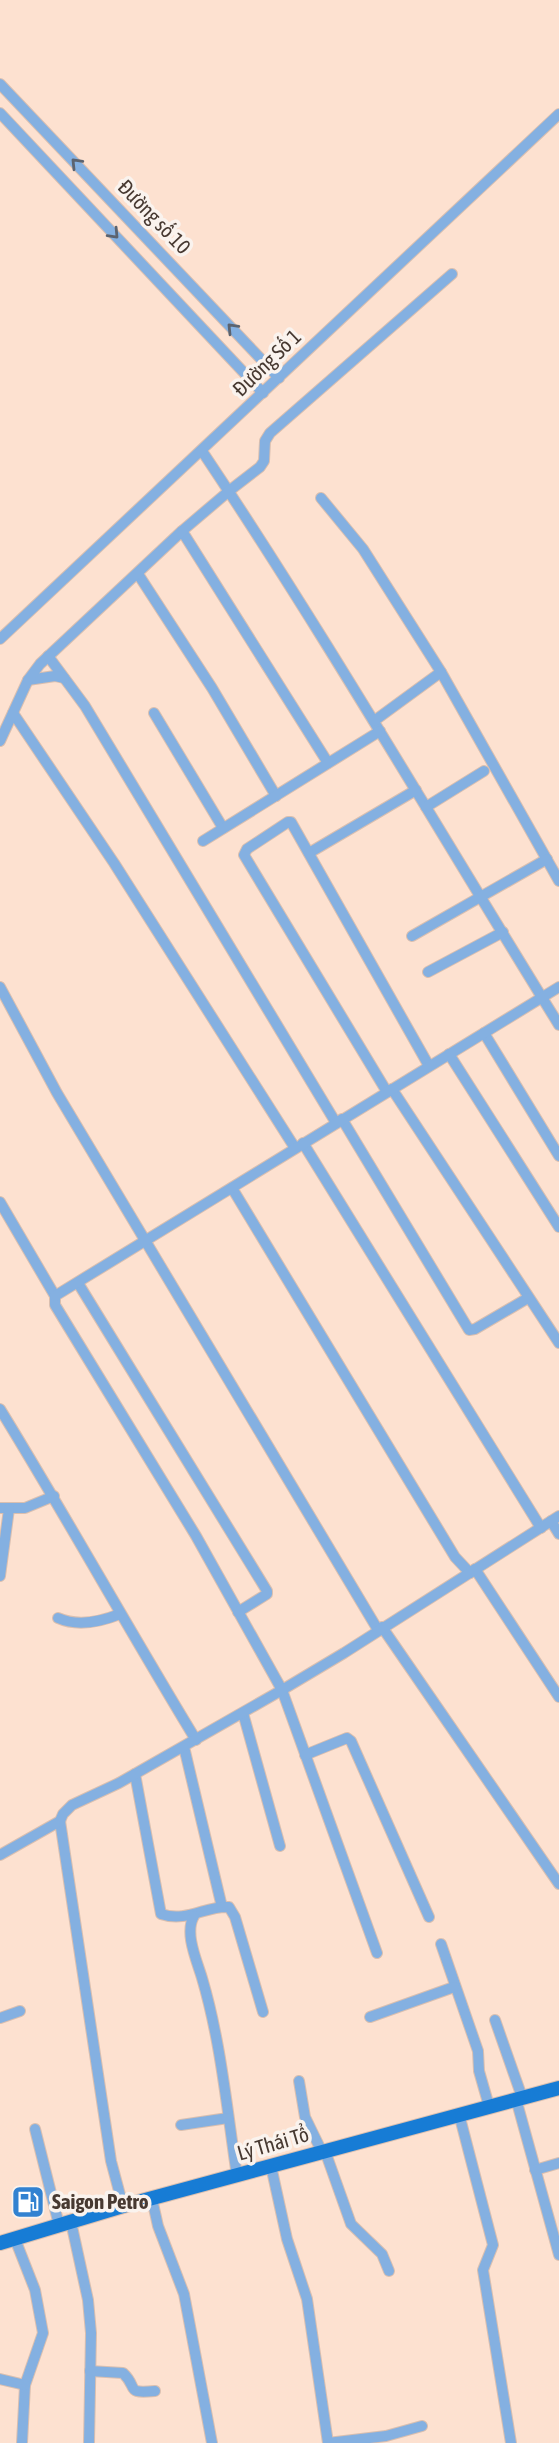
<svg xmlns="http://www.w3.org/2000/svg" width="559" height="2443" viewBox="0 0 559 2443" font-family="'Asap Condensed',sans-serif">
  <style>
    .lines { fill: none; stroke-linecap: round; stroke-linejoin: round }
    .minor-casing { stroke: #d9bfb0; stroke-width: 12 }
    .major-casing { stroke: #d9bfb0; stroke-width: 16 }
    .minor { stroke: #84b0e1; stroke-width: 10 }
    .major { stroke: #177cd5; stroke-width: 14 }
    .oneway { stroke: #5c636f }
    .labels { text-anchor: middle; stroke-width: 7; stroke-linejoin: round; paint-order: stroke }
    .street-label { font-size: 21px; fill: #473931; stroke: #faf3ee }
    .poi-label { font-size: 21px; font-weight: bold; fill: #473931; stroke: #faf3ee; text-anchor: start }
  </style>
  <rect width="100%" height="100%" fill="#fde1d0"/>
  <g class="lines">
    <defs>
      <g id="minor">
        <path d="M0,84l279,294"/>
        <path d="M0,113l263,280"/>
        <path d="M202,451c125,187 238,382 357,574"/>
        <path d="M321,498l42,51 78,123 118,209"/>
        <path d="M182,531l146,232"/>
        <path d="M138,574l74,114 64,108"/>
        <path d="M0,639l559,-525"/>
        <path d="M48,656l37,50 251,417"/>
        <path d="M28,680l27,-4 9,2"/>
        <path d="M13,713l101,150 181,285"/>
        <path d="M154,713l69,115"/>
        <path d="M374,721l67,-49"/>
        <path d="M0,741l28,-61 12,-16 142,-133 47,-40 31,-24 4,-6 1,-20 5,-8 182,-159"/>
        <path d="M426,807l58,-36"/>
        <path d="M203,841l177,-110"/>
        <path d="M309,853l107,-63"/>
        <path d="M412,936l135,-77"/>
        <path d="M428,972l75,-40"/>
        <path d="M0,987l57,106 321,537"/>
        <path d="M484,1033l75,123"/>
        <path d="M449,1054l110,173"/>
        <path d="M392,1089l167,254"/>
        <path d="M387,1092l-143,-237 3,-6 41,-27h3l138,244"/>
        <path d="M342,1119l127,211 6,-1 53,-31"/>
        <path d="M303,1143l238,385"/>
        <path d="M232,1188l223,369 15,16"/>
        <path d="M0,1202l55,94v9l141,231 86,154 95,263"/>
        <path d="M78,1283l189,308v3l-29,18"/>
        <path d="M55,1296l504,-309"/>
        <path d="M0,1409c67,109 129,221 196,331"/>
        <path d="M0,1508h25l29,-12"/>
        <path d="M551,1521l8,13"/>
        <path d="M475,1569l84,128"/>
        <path d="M0,1576l9,-67"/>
        <path d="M58,1618c20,9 42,4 62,-4"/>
        <path d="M382,1627l177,257"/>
        <path d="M243,1713l37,133"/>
        <path d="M184,1747l38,160"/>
        <path d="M305,1755l42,-17 4,3 78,176"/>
        <path d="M135,1774l26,140c26,9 46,-9 68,-7l6,10 28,95"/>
        <path d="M60,1821l51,340 12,45"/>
        <path d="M0,1855l60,-34 3,-7 9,-9 47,-22 163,-93 62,-37 215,-137"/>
        <path d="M194,1916c-10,17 3,45 8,62 19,64 25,132 35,198"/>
        <path d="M441,1944l37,107 1,20 10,35"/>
        <path d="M370,2017l84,-30"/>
        <path d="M0,2018l20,-7"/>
        <path d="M495,2020l27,77"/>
        <path d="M299,2081l6,36 17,35"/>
        <path d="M516,2099l43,156"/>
        <path d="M459,2114l34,131 -10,25 28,173"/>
        <path d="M181,2125l47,-7"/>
        <path d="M35,2129l24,96"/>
        <path d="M325,2151l26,73 31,30 7,17"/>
        <path d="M271,2166l16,73 20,60 21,144 58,-7 36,-10"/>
        <path d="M535,2170l24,-7"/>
        <path d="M152,2199l6,27 26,68 28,149"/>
        <path d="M71,2222l17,78 3,33 -2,110"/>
        <path d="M15,2239l20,51 8,43 -18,52 -3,58"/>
        <path d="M90,2371l33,2c16,15 1,21 32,18"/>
        <path d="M0,2379l25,6"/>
      </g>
      <path id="major" d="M0,2243l123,-37 436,-118"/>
    </defs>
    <use href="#minor" class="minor-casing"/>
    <use href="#major" class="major-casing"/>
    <use href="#minor" class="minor"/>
    <use href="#major" class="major"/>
  </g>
  <defs><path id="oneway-chevron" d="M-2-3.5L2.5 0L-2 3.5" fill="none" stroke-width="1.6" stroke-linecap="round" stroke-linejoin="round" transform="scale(1.75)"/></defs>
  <g class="oneway">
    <use href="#oneway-chevron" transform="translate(76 163) rotate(-134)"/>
    <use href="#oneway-chevron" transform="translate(114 234) rotate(47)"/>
    <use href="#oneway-chevron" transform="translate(232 328) rotate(-134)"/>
  </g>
  <defs>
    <symbol id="fuel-square" viewBox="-11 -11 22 22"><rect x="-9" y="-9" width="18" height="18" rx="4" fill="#3282d1" stroke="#faf3ee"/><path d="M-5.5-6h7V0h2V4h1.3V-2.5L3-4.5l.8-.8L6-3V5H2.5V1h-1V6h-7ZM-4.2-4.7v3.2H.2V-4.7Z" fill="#fff"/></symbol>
  </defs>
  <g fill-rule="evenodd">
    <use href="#fuel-square" x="9" y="2183" width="38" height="38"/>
  </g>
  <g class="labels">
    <g class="street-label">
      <text transform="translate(154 217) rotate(46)" y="7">Đường số 10</text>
      <text transform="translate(267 363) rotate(-44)" y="7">Đường Số 1</text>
      <text transform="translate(273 2144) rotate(-16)" y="7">Lý Thái Tổ</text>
    </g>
    <g class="poi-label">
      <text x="52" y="2209">Saigon Petro</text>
    </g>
  </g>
</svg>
